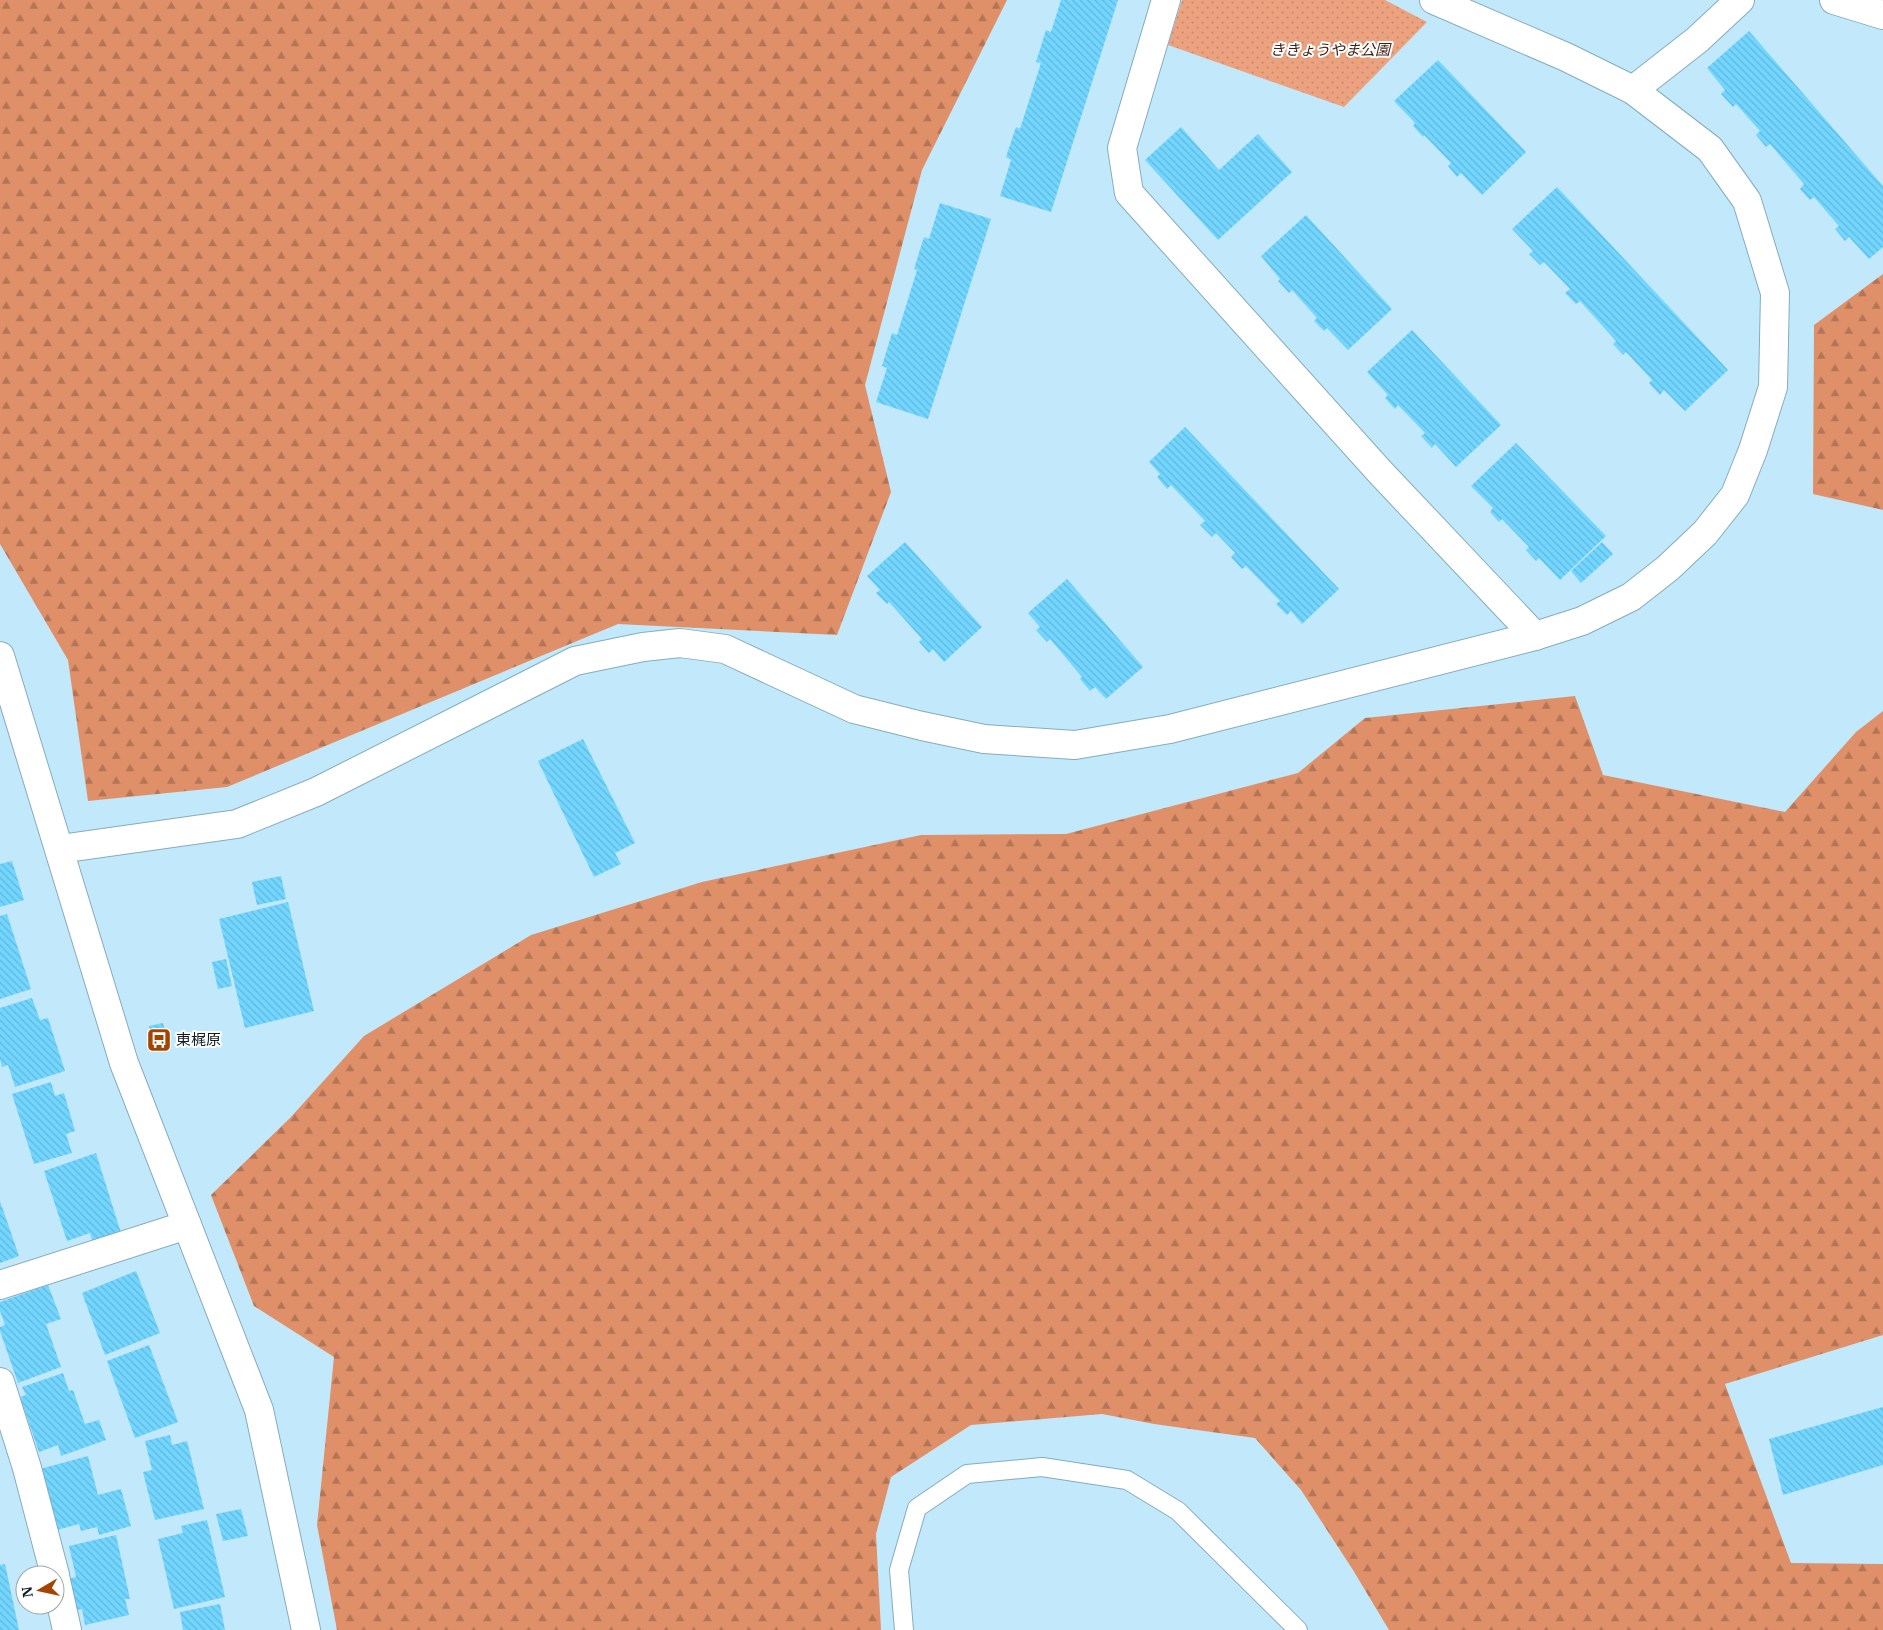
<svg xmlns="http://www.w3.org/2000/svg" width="1883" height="1630" viewBox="0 0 1883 1630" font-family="'IBM Plex Serif','Noto Sans JP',serif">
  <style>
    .forest { fill: url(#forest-firs) }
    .park { fill: url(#park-dots) }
    .building { fill: url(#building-back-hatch) }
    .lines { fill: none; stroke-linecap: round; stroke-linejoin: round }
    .service-casing { stroke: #86acbd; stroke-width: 20 }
    .minor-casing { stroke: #86acbd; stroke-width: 30 }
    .tertiary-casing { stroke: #86acbd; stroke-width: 30 }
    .service { stroke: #fff; stroke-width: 18 }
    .minor { stroke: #fff; stroke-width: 28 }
    .tertiary { stroke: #fff; stroke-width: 28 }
    .labels { text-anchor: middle; stroke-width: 4; stroke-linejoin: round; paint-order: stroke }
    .park-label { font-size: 15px; font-style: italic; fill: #3f1f0f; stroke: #fff }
    .poi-label { font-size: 15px; fill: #0f1e24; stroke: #fff; text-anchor: start }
  </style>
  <defs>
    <pattern id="forest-firs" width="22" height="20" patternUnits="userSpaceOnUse" patternTransform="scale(1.25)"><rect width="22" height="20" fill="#df9069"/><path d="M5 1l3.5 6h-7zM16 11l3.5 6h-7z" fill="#b37556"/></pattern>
    <pattern id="park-dots" width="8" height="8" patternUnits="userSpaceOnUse" patternTransform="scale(1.25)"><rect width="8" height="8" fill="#eca27e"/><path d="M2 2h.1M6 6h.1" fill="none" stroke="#c98b6d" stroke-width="1.8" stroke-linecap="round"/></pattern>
    <pattern id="building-back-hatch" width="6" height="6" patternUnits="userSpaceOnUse" patternTransform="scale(1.25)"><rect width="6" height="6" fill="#72d6ff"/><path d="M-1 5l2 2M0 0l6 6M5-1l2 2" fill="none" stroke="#62b7da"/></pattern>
  </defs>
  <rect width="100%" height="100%" fill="#c1e9fb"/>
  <g class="forest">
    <path d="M0,0h1007l-85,170 -57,215 26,107 -54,143 -219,-11 -391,163 -139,14 -20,-141 -68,-116z"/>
    <path d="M1883,274v236l-70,-16 1,-169z"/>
    <path d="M1575,696l28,79 182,37 71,-80 27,-21v624l-158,49 66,179 92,1v66h-494l-36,-60 -52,-80 -46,-52 -101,-14 -52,-10 -131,11 -80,52 -15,57 5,96h-544l-20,-105 17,-168 -80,-51 -43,-111 80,-78 73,-81 167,-101 171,-53 219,-47 145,-1 232,-61 67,-55z"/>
  </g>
  <path class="park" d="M1182,0h203l42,22 -83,85 -176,-62z"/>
  <g class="building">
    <path d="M1061,0h57l-67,212 -51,-16 11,-36 -5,-3 10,-30 4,2 21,-66 -5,-1 10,-32 5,2z"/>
    <path d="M1749,31l134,155v61l-14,12 -20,-22 -4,4 -10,-12 4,-3 -25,-29 -4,3 -10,-11 4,-5 -34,-40 -4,3 -10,-12 4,-4 -24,-27 -3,3 -12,-13 4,-4 -18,-22z"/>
    <path d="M1438,60l88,92 -44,43 -21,-22 -4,4 -9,-11 3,-3 -27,-28 -1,2 -10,-11 2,-3 -21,-22z"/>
    <path d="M1181,127l38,43 39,-36 34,38 -74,68 -73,-80z"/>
    <path d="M1557,187l171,183 -43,41 -21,-21 -4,5 -11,-12 3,-3 -26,-28 -3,3 -10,-11 3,-3 -36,-40 -4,3 -11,-11 5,-4 -26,-27 -4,3 -11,-11 4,-3 -21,-22z"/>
    <path d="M940,203l51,16 -63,200 -52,-17 11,-34 -5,-2 10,-33 5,2 20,-65 -3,-1 10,-32 5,2z"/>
    <path d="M1306,215l86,94 -44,41 -21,-22 -3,3 -10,-10 3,-3 -25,-28 -3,3 -11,-12 2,-2 -19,-23z"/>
    <path d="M1412,330l89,95 -45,42 -21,-23 -3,4 -11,-12 4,-3 -27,-28 -3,4 -10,-11 3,-3 -21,-23z"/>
    <path d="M1185,427l154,162 -37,35 -11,-13 -4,4 -11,-11 4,-3 -34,-35 -4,3 -11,-12 4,-4 -19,-20 -4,4 -12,-12 5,-4 -34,-36 -4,4 -10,-12 3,-3 -11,-12z"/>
    <path d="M1516,443l90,93 -46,44 -21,-22 -3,3 -10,-11 3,-3 -27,-28 -3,3 -9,-10 3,-4 -22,-22z"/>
    <path d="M905,542l77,85 -38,35 -11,-13 -4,4 -10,-11 3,-3 -33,-37 -2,2 -11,-11 4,-3 -13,-14z"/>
    <path d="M1602,542l11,12 -32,29 -10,-12z"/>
    <path d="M1067,579l76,88 -37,32 -11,-12 -5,4 -10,-12 2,-2 -32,-38 -3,3 -11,-12 4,-3 -12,-14z"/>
    <path d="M583,739l52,104 -20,10 6,11 -27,13 -56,-116z"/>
    <path d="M12,861l12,39 -24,7v-43z"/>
    <path d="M281,876l5,23 -29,6 -5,-23z"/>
    <path d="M288,902l26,109 -69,17 -26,-109z"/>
    <path d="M7,914l24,75 -31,10v-83z"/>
    <path d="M226,959l6,27 -14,3 -6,-27z"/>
    <path d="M32,998l8,22 8,-2 17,53 -50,16 -7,-22 -6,2 -2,-8v-51z"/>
    <path d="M163,1023l6,23 -13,3 -7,-23z"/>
    <path d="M51,1082l4,14 9,-3 11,38 -9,3 6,19 -38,11 -22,-70z"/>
    <path d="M96,1153l25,80 -28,10 -3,-10 -23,8 -23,-70z"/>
    <path d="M0,1201l19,55 -19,7z"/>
    <path d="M136,1271l24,62 -55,22 -23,-62z"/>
    <path d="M48,1285l13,34 -15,5 15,43 -43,16 -18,-52v-4l5,-2 -5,-14v-9z"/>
    <path d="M149,1345l29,77 -43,16 -28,-77z"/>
    <path d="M63,1373l6,18 4,-1 12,34 14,-4 7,20 -45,16 -3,-11 -19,7 -19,-55 6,-2 -4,-8z"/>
    <path d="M1883,1407v58l-100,30 -14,-56z"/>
    <path d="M170,1435l2,10 15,-4 17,68 -49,11 -12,-48 9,-2 -7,-29z"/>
    <path d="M88,1456l10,39 23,-6 10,37 -32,9 -2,-8 -16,4 -2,-7 -22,6 -17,-61z"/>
    <path d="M241,1509l7,27 -25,5 -7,-27z"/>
    <path d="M207,1520l18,77 -51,12 -16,-70 25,-6 -2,-7z"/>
    <path d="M116,1535l14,64h-5l4,16 -44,10 -3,-16 -6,1 -8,-31 8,-2 -7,-31z"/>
    <path d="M5,1564l14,66h-19v-65z"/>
    <path d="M220,1604l5,26h-42l-3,-18z"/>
  </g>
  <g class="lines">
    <defs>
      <path id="service" d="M904,1630l-5,-60 18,-62 50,-34 75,-7 85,13 51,31 120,119"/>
      <g id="minor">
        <path d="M1166,0l-44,148 7,45 251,279 155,164"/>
        <path d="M1834,0l49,15"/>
        <path d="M1633,90l64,-50 43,-40"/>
        <path d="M0,1285l187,-60"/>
        <path d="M0,1382l27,86 28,107"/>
        <path d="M55,1576l12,54"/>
      </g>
      <g id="tertiary">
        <path d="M0,656l124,407 135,347 47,220"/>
        <path d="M60,849l177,-25 79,-32 259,-131 68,-14 37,-4 45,6 129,60 68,17 62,13 91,6 95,-16 365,-93 47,-15 49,-24 37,-29 37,-35 30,-38 18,-45 20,-63 2,-94 -28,-92 -37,-52 -77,-59 -67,-33 -132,-57"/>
      </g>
    </defs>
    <use href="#service" class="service-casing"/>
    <use href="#minor" class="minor-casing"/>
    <use href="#tertiary" class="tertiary-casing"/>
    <use href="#service" class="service"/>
    <use href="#minor" class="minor"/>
    <use href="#tertiary" class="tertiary"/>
  </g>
  <defs>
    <symbol id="bus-square" viewBox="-11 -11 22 22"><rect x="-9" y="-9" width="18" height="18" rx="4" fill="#a54400" stroke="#fff"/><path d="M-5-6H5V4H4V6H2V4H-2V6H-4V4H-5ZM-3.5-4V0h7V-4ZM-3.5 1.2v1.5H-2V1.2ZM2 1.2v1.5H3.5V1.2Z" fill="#fff"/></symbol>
  </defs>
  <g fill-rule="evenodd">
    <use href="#bus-square" x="145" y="1026" width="28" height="28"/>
  </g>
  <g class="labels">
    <g class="park-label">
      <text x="1330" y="55">ききょうやま公園</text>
    </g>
    <g class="poi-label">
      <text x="176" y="1045">東梶原</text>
    </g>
  </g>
  <g transform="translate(40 1590) rotate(261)"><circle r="24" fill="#ffffff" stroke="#9fa5a7"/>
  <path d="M0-4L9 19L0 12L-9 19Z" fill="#a54400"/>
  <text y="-8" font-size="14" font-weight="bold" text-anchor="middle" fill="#0f1e24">N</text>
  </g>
</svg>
